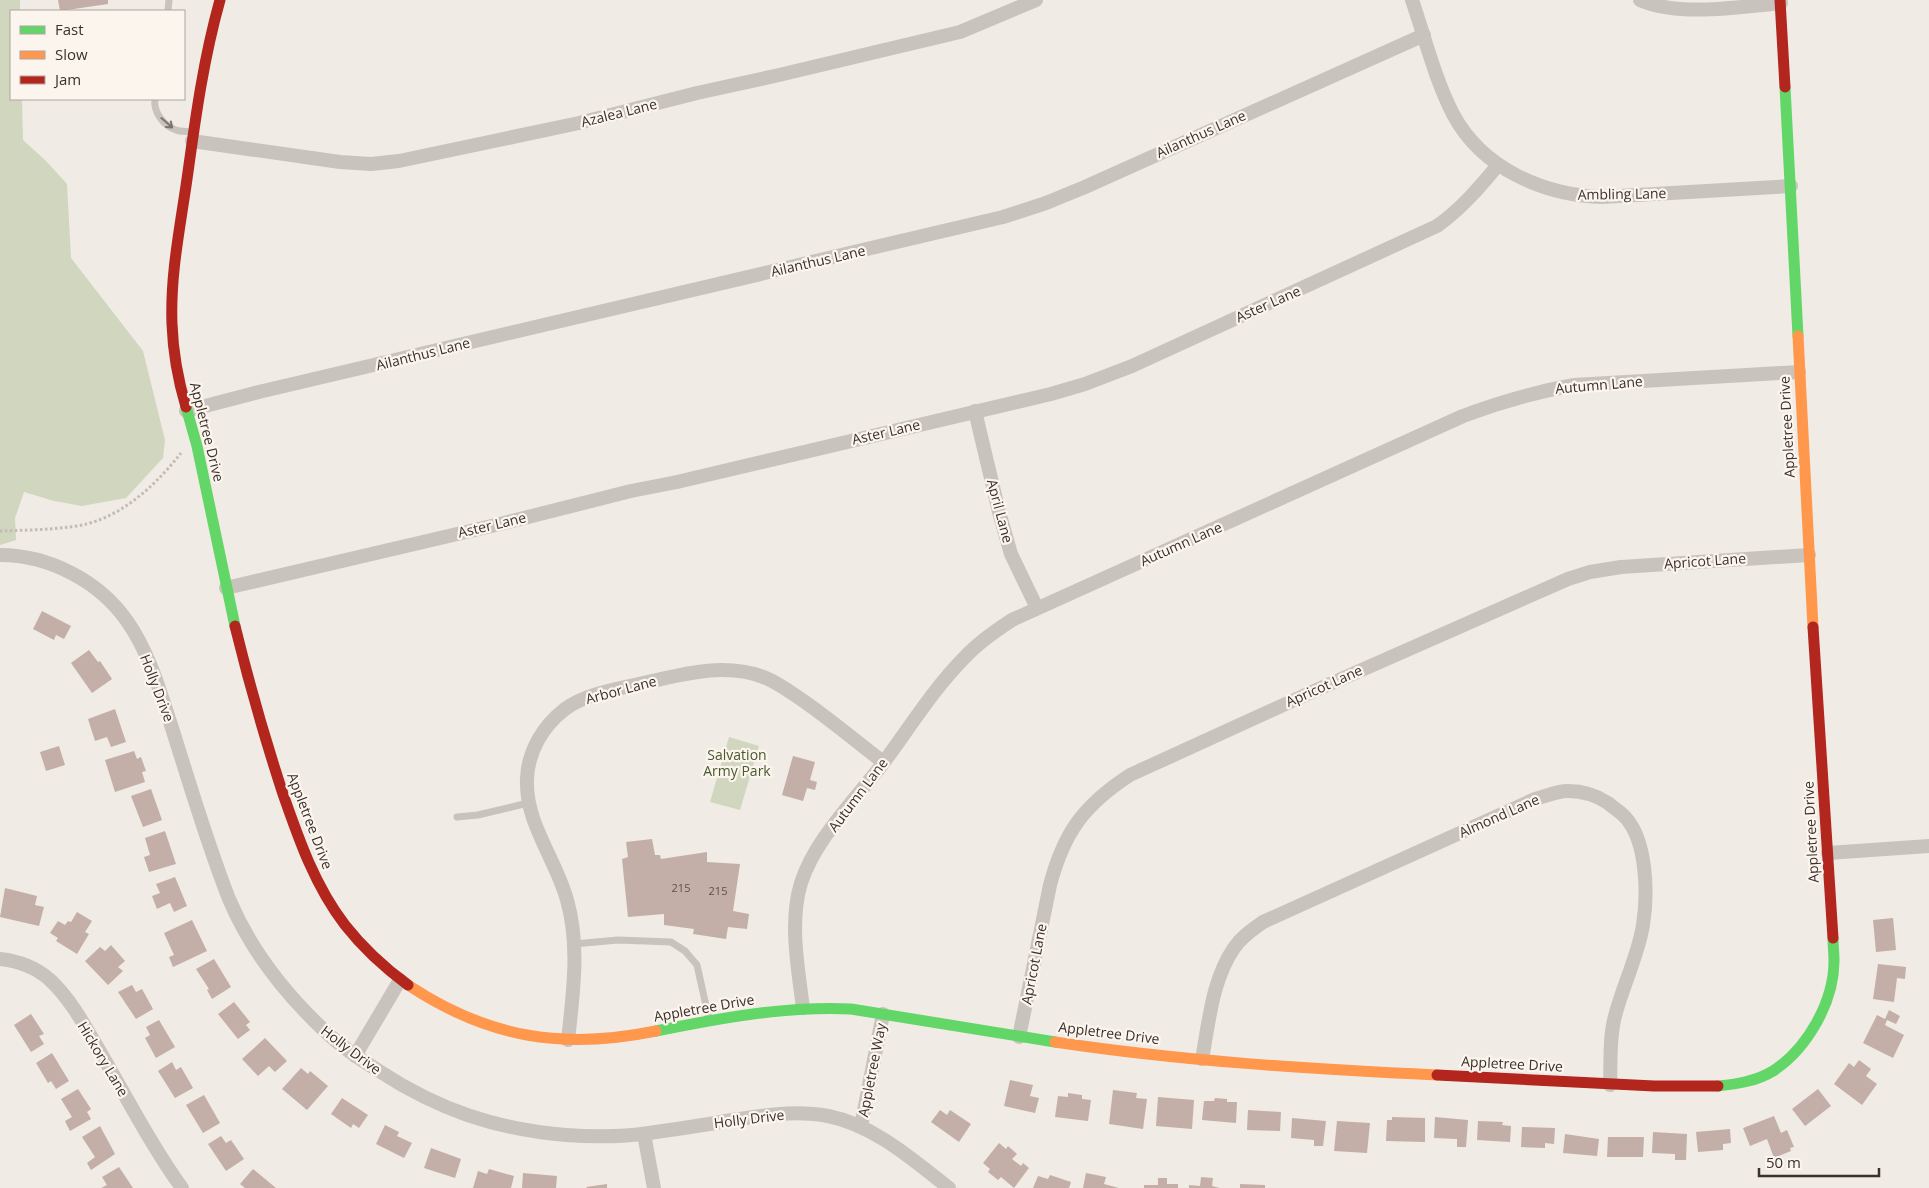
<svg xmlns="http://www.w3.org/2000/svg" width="1929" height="1188" viewBox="0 0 1929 1188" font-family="'Open Sans',sans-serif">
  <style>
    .green { fill: #d1d6bf }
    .building { fill: #c3afa7 }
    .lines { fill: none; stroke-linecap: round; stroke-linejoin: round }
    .path { stroke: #c2bbb6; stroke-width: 3; stroke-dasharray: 2.5 2.5; stroke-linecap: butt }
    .lane { stroke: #c9c3be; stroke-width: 7 }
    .street { stroke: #c9c3be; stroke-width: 14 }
    .fast { stroke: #63d668; stroke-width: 11 }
    .slow { stroke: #ff974d; stroke-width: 11 }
    .jam { stroke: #b3261e; stroke-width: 11 }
    .oneway { stroke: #7b726d }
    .labels { text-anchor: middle; stroke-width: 4.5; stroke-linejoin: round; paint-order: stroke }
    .number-label { font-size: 11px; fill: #5d504a }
    .street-label { font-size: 14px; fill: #3b302b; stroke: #fbf5ee }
    .park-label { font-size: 14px; fill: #4a5a2e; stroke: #fbf5ee }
  </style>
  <rect width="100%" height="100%" fill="#f0ebe5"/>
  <g class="green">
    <path d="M0,0h20v11h-9v88h11l1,41 23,21 21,23 4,74 72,93 22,89 -2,18 -37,40 -44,8 -28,-5 -30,-9 -9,26 1,22 -16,5z"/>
    <path d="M729,737l30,9 -19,64 -30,-8z"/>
  </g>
  <g class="building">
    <path d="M58,0h50v4l-48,7z"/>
    <path d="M42,611l29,15 -7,13 -8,-4 -2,5 -21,-11z"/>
    <path d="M89,650l9,12 2,-1 12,18 -20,14 -21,-30z"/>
    <path d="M115,709l11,33 -15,5 -4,-10 -12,4 -7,-22z"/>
    <path d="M59,746l6,19 -19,6 -6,-19z"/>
    <path d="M134,751l3,8 4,-2 5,14 -4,1 3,10 -30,10 -10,-32z"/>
    <path d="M793,756l22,6 -5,18 7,2 -2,8 -8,-2 -4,13 -21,-6z"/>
    <path d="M151,789l11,31 -19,7 -12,-31z"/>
    <path d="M165,831l11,33 -27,8 -5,-15 6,-2 -5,-17z"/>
    <path d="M652,839l3,16h5l1,4 46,-7v10l33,2 -7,47 16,3 -2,15 -19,-2 -2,12 -33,-5 1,-5 -30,-4v-11l-36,3 -6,-58 6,-2 -2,-15z"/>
    <path d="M175,877l12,29 -13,6 -4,-9 -13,6 -5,-13 8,-3 -4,-9z"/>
    <path d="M5,888l32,8 -2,9 9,2 -5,19 -39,-9z"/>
    <path d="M77,912l15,9 -7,11 4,2 -12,20 -21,-13 2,-3 -8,-5 8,-12 7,4 3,-4 3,1z"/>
    <path d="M1893,918l3,32 -20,2 -3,-32z"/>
    <path d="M192,920l15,31 -34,16 -4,-10 5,-2 -10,-22z"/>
    <path d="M111,945l14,16 -7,6 5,4 -15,14 -23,-24 15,-14 5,4z"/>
    <path d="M214,959l17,28 -19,12 -5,-9 2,-1 -13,-20z"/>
    <path d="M1878,964l28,3 -1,12 -8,-1 -3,24 -21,-3z"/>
    <path d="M132,985l4,7 6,-3 11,20 -17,10 -18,-27z"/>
    <path d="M234,1002l16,20 -4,3 4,5 -12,9 -20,-25z"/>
    <path d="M1889,1010l11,6 -4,8 -9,-4 -2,5 19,10 -11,23 -30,-15 14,-28 8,4z"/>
    <path d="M31,1014l13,20 -5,2 5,8 -13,8 -17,-27z"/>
    <path d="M159,1020l16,27 -19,11 -11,-20 5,-3 -4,-8z"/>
    <path d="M265,1038l22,23 -12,11 -6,-6 -11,10 -16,-17z"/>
    <path d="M52,1053l17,28 -13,8 -5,-8 -3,2 -12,-20z"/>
    <path d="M1859,1060l12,9 -5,7 11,8 -15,21 -28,-21 15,-21 5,4z"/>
    <path d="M172,1062l4,8 5,-3 12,21 -18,10 -17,-27z"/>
    <path d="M301,1068l7,6 2,-3 18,15 -21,24 -25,-21z"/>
    <path d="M1010,1080l23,5 -3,11 9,2 -4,15 -31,-7z"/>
    <path d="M78,1089l13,20 -4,3 4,7 -21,12 -5,-10 7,-4 -11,-18z"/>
    <path d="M1818,1089l13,17 -26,20 -13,-17z"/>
    <path d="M1113,1090l24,3 -1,5 11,1 -4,30 -34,-5z"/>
    <path d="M1068,1093l14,2v4l9,1 -3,21 -33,-4 3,-21 10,1z"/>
    <path d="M204,1095l16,28 -17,10 -17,-28z"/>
    <path d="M1158,1097l36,3 -2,29 -36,-3z"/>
    <path d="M342,1098l26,17 -9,13 -6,-4 -2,4 -20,-14z"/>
    <path d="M1215,1098l12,1v3h10l-1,21 -34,-3 2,-19h10z"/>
    <path d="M940,1110l7,5 3,-5 21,14 -12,18 -28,-20z"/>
    <path d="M1248,1110l33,2 -1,19 -33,-1z"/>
    <path d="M1774,1116l7,17 6,-3 7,17 -4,1 1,3 -17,7 -7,-19 -17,7 -7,-18z"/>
    <path d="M1392,1117l33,1v24l-39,-1 1,-21h5z"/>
    <path d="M1435,1117l33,3 -2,27h-9v-8l-23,-1z"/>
    <path d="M1292,1118l34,3 -3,25h-9v-6l-23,-2z"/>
    <path d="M1337,1121l33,2 -3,30 -33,-2z"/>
    <path d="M1478,1121l25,1 -1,3 9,1 -1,16 -33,-2z"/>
    <path d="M385,1125l14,7 -2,4 15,7 -8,15 -28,-14z"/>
    <path d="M100,1126l15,28 -24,16 -4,-7 8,-6 -13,-20z"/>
    <path d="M1522,1127l33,1 -1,16 -9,-1v5l-24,-1z"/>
    <path d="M1730,1129l1,14 -8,1v6l-25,2 -2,-20z"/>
    <path d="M1653,1132l34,2 -1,26h-11v-6l-23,-1z"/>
    <path d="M1565,1134l34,5 -2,17 -34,-3z"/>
    <path d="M221,1136l5,7 5,-3 13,19 -18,12 -18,-27z"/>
    <path d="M1608,1137h36l-1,20h-36z"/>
    <path d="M999,1143l7,6 2,-3 9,8 -5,5 9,7 2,-3 6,5 -15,20 -13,-11 -3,3 -10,-8 2,-3 -7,-6z"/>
    <path d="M431,1148l30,11 -6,19 -31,-10z"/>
    <path d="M119,1167l14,21h-32l6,-3 -5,-8z"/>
    <path d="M253,1169l23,19h-31l-5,-4z"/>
    <path d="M489,1169l25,7 -3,12h-38l5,-17 9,3z"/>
    <path d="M523,1173l34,3 -1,12h-34z"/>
    <path d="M1086,1173l20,4 -2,7 15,4h-36z"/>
    <path d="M1050,1175l21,7 -2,6h-36l5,-12 10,3z"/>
    <path d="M1201,1177l12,1 -1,8 8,2h-31v-3l11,1z"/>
    <path d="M1158,1178h9v6h11v4h-34v-3h14z"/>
    <path d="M607,1184v4h-20l-1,-1z"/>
    <path d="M1240,1184l25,1v3h-25z"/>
  </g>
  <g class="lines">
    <path class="path" d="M0,531c25,-1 51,-1 77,-5 43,-7 78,-40 104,-73"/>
    <g class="lane">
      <path d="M168,11l1,-11"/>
      <path d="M155,99c-2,13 9,27 21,31 5,2 11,1 16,2"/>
      <path d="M457,817l21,-2 50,-12"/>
      <path d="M574,944l44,-4 53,2 14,9 12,14 12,54"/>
    </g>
    <g class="street">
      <path d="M1412,0c13,38 23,79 41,114 29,55 91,81 149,83l189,-11"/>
      <path d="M1640,0c39,17 99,7 141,3"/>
      <path d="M192,141l148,21 31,2 28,-3 180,-38 118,-30 82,-18 181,-43 76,-32"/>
      <path d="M186,411l77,-20 740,-174 43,-14 39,-16 339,-152"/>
      <path d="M975,411l24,101 12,42 26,54"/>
      <path d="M0,555c49,0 99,26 127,66 22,31 33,70 45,107 18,57 35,115 57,171 22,52 57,96 98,134 16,15 34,27 52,38 60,39 116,58 187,64 27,2 56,2 83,-2 28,-4 56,-8 83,-13 32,-5 64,-10 96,-4 46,9 85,44 121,72"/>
      <path d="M226,588l274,-64 131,-33 46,-9 374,-88 34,-10 47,-18 305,-140c24,-17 42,-38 61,-61"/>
      <path d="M1828,853l101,-7"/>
      <path d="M0,959c18,2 35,8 49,20 21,19 36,47 50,71 27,46 52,95 83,138"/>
      <path d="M803,1008c-5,-40 -14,-86 -2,-125 14,-44 55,-84 83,-121 26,-35 50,-74 81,-105 14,-15 30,-26 47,-37l451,-204c37,-14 72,-24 111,-31l225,-13"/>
      <path d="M1019,1037l31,-152c14,-53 34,-80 80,-110l184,-84 254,-112 22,-7 31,-5 188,-12"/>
      <path d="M568,1040c5,-46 12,-95 -1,-140 -11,-41 -42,-77 -40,-121 1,-28 16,-53 38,-70 24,-17 55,-20 82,-27 24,-5 50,-12 75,-12 14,0 32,3 44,8 14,6 27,16 39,24 27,19 52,40 78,60"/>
      <path d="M355,1056l45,-76"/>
      <path d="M1202,1059c7,-37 10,-79 32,-111 7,-11 18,-18 29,-26l272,-123c11,-3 22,-8 33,-8 15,0 28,4 40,12 6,5 13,9 18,15 21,24 22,76 17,107 -5,31 -20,60 -28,91 -6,22 -4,46 -5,69"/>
      <path d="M861,1126l22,-112"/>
      <path d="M644,1134l10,54"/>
    </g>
    <g class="fast">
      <path d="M1785,87l13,249"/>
      <path d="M186,407l11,39 38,180"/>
      <path d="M656,1031c65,-13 129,-25 195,-22l204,33"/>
      <path d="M1718,1086c19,-2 39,-5 55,-15 34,-22 61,-69 61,-110 0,-8 -1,-16 -1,-23"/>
    </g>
    <g class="slow">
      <path d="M1798,336l15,291"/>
      <path d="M408,985c80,53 155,65 248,46"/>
      <path d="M1055,1042c126,19 254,27 382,33"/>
    </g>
    <g class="jam">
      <path d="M1780,0l5,87"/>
      <path d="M186,407c-8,-27 -13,-55 -14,-83 -2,-51 9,-101 16,-152 8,-58 16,-115 32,-172"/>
      <path d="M235,626c14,57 30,113 48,168 16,46 32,92 62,131 18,23 40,43 63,60"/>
      <path d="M1813,627l20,311"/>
      <path d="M1437,1075l217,11h64"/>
    </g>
  </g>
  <defs><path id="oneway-shaft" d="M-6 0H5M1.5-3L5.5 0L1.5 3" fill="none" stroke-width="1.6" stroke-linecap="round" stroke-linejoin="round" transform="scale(1.25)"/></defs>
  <use class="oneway" href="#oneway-shaft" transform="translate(167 123) rotate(41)"/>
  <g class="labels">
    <g class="number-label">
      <text x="681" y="892">215</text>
      <text x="718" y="895">215</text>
    </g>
    <g class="street-label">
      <text transform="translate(619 113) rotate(-14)" y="5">Azalea Lane</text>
      <text transform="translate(1201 134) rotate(-24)" y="5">Ailanthus Lane</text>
      <text transform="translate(1622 194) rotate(-1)" y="5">Ambling Lane</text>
      <text transform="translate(818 261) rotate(-13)" y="5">Ailanthus Lane</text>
      <text transform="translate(1268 304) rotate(-24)" y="5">Aster Lane</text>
      <text transform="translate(423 354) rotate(-14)" y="5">Ailanthus Lane</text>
      <text transform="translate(1599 385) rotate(-5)" y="5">Autumn Lane</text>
      <text transform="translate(1787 427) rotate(-93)" y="5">Appletree Drive</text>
      <text transform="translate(207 432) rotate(76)" y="5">Appletree Drive</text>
      <text transform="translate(886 432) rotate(-13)" y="5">Aster Lane</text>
      <text transform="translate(1000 511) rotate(75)" y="5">April Lane</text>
      <text transform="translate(492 525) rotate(-13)" y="5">Aster Lane</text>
      <text transform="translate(1181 544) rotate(-24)" y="5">Autumn Lane</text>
      <text transform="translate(1705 561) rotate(-4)" y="5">Apricot Lane</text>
      <text transform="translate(1324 686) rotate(-24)" y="5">Apricot Lane</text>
      <text transform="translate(157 688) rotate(69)" y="5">Holly Drive</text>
      <text transform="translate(621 690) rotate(-15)" y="5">Arbor Lane</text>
      <text transform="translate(858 795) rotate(-53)" y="5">Autumn Lane</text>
      <text transform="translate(1499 816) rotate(-24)" y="5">Almond Lane</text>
      <text transform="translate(310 821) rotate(69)" y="5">Appletree Drive</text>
      <text transform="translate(1811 832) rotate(-93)" y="5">Appletree Drive</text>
      <text transform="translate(1034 964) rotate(-79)" y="5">Apricot Lane</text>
      <text transform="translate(704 1008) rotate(-10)" y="5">Appletree Drive</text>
      <text transform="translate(1109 1033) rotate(7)" y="5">Appletree Drive</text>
      <text transform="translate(351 1050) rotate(37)" y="5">Holly Drive</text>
      <text transform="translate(103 1059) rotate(59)" y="5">Hickory Lane</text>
      <text transform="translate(1512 1064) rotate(3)" y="5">Appletree Drive</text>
      <text transform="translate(872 1070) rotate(-79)" y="5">Appletree Way</text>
      <text transform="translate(749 1119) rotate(-7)" y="5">Holly Drive</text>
    </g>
    <g class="park-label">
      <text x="737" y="760">Salvation<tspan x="737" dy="16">Army Park</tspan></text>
    </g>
  </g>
  <rect x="10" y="10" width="175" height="90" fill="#fbf5ee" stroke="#aea6a0"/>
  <rect x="20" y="26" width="25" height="8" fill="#63d668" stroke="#aea6a0"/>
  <text x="55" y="35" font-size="15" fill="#3b302b">Fast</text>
  <rect x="20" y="51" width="25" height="8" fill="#ff974d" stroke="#aea6a0"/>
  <text x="55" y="60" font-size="15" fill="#3b302b">Slow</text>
  <rect x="20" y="76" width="25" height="8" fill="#b3261e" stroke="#aea6a0"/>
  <text x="55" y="85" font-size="15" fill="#3b302b">Jam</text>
  <path d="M1759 1168v8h120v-8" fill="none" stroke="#3b302b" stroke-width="2.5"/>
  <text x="1766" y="1168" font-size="15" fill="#3b302b" stroke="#fbf5ee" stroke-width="4" paint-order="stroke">50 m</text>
</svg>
